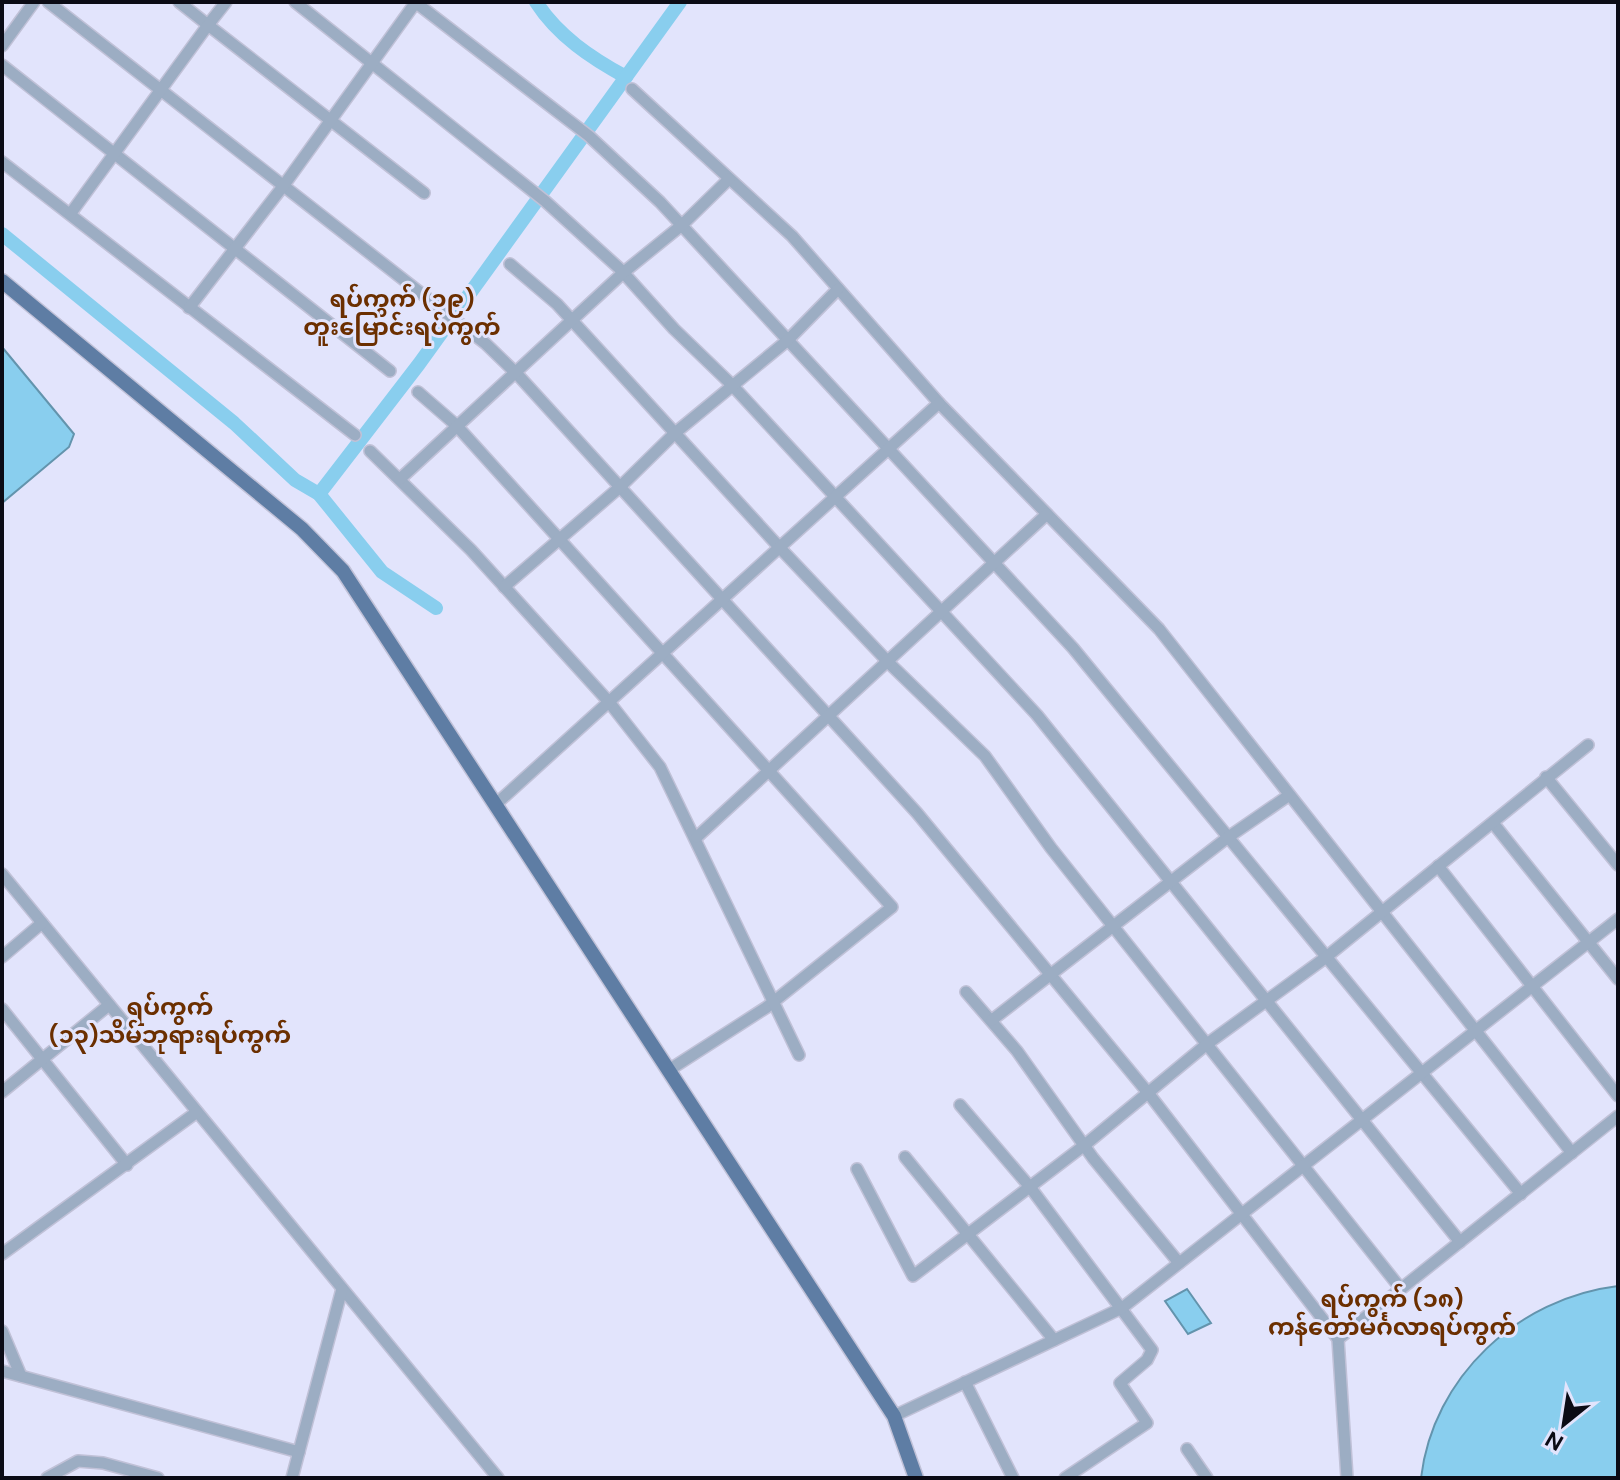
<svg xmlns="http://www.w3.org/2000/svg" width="1620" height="1480" viewBox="0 0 1620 1480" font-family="'DM Sans','Noto Sans Myanmar',sans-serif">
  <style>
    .water { fill: #89ceee; stroke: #6394ad; stroke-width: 2 }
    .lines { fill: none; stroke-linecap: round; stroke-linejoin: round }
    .river { stroke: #89ceee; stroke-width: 14 }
    .minor-casing { stroke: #c0c1d7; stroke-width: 14 }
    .major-casing { stroke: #c0c1d7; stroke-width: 17 }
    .minor { stroke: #9cadc3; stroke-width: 11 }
    .major { stroke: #5e7da4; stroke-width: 14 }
    .labels { text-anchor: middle; stroke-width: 6; stroke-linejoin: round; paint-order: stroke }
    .quarter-label { font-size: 24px; font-weight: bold; fill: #6b2f00; stroke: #e2e4fc }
  </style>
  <rect width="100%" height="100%" fill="#e2e4fc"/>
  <g class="water">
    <path d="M2,347l72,87 -5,13 -67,56z"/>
    <path d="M1618,1286v192h-197c12,-101 97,-180 197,-192z"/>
    <path d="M1187,1289l24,34 -23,11 -23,-33z"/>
  </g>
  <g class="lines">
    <g class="river">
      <path d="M536,2c22,34 55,56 90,75"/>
      <path d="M2,234l232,189 61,57 24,14 63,78 54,36"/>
      <path d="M319,494l100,-130 261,-362"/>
    </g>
    <defs>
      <g id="minor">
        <path d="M48,2l438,342 31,30 400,439 232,281 189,245 9,139"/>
        <path d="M179,2l29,23 18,-23"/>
        <path d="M295,2l250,199 75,68 54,60 57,55 306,331 423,527"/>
        <path d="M415,2l174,134 71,66 413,446 448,546"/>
        <path d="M2,46l32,-44"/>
        <path d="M2,65l388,306"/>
        <path d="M632,89l160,147 147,167 220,226 413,524"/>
        <path d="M2,162l353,273"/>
        <path d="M71,213l137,-188 216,168"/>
        <path d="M510,264l47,40 223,244 111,117 94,91 66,92 350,441"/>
        <path d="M189,308l95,-123 132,-183"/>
        <path d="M418,392l38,33 436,482 -125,100 -98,63"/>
        <path d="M370,451l101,99 138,152 51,65 139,288"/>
        <path d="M400,479l224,-207 58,-47 47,-46"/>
        <path d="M504,587l116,-100 55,-54 113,-93 50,-51"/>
        <path d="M1546,777l72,88"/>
        <path d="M495,805l444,-402"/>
        <path d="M1493,823l125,156"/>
        <path d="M697,837l350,-323"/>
        <path d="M1438,866l180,230"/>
        <path d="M2,874l496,604"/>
        <path d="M2,957l40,-34"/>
        <path d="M966,992l51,59 76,107 86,105"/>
        <path d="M2,1009l125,156"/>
        <path d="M992,1020l235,-182 61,-42"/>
        <path d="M2,1092l107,-87"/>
        <path d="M960,1105l70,82 122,163 -5,10 -27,23 27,40 -82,55"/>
        <path d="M905,1157l149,183"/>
        <path d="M857,1169l56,107 173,-132 121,-100 118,-86 263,-213"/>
        <path d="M2,1254l195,-142"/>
        <path d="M2,1331l19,45"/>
        <path d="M1338,1339l280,-223"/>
        <path d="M2,1371l297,81"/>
        <path d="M965,1382l48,96"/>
        <path d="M894,1416l228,-108 496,-389"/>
        <path d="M1187,1449l20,29"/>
        <path d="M47,1478l31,-17 25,2 55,15"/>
        <path d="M292,1478l50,-189"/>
      </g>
      <path id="major" d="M2,281l300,248 41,42 551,845 22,62"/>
    </defs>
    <use href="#minor" class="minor-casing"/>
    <use href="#major" class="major-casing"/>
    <use href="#minor" class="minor"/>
    <use href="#major" class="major"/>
  </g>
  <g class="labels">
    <g class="quarter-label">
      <text x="402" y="307">ရပ်ကွက် (၁၉)<tspan x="402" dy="28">တူးမြောင်းရပ်ကွက်</tspan></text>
      <text x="170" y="1015">ရပ်ကွက်<tspan x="170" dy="28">(၁၃)သိမ်ဘုရားရပ်ကွက်</tspan></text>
      <text x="1392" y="1307">ရပ်ကွက် (၁၈)<tspan x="1392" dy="28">ကန်တော်မင်္ဂလာရပ်ကွက်</tspan></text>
    </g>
  </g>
  <rect width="1620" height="1480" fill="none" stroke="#0b0b15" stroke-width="8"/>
  <g transform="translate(1564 1424) rotate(210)" stroke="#e2e4fc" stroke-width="6" paint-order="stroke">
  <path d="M0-6L14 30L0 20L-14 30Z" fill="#0b0b15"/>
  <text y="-12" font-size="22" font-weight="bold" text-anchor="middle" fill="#0b0b15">N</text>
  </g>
</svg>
